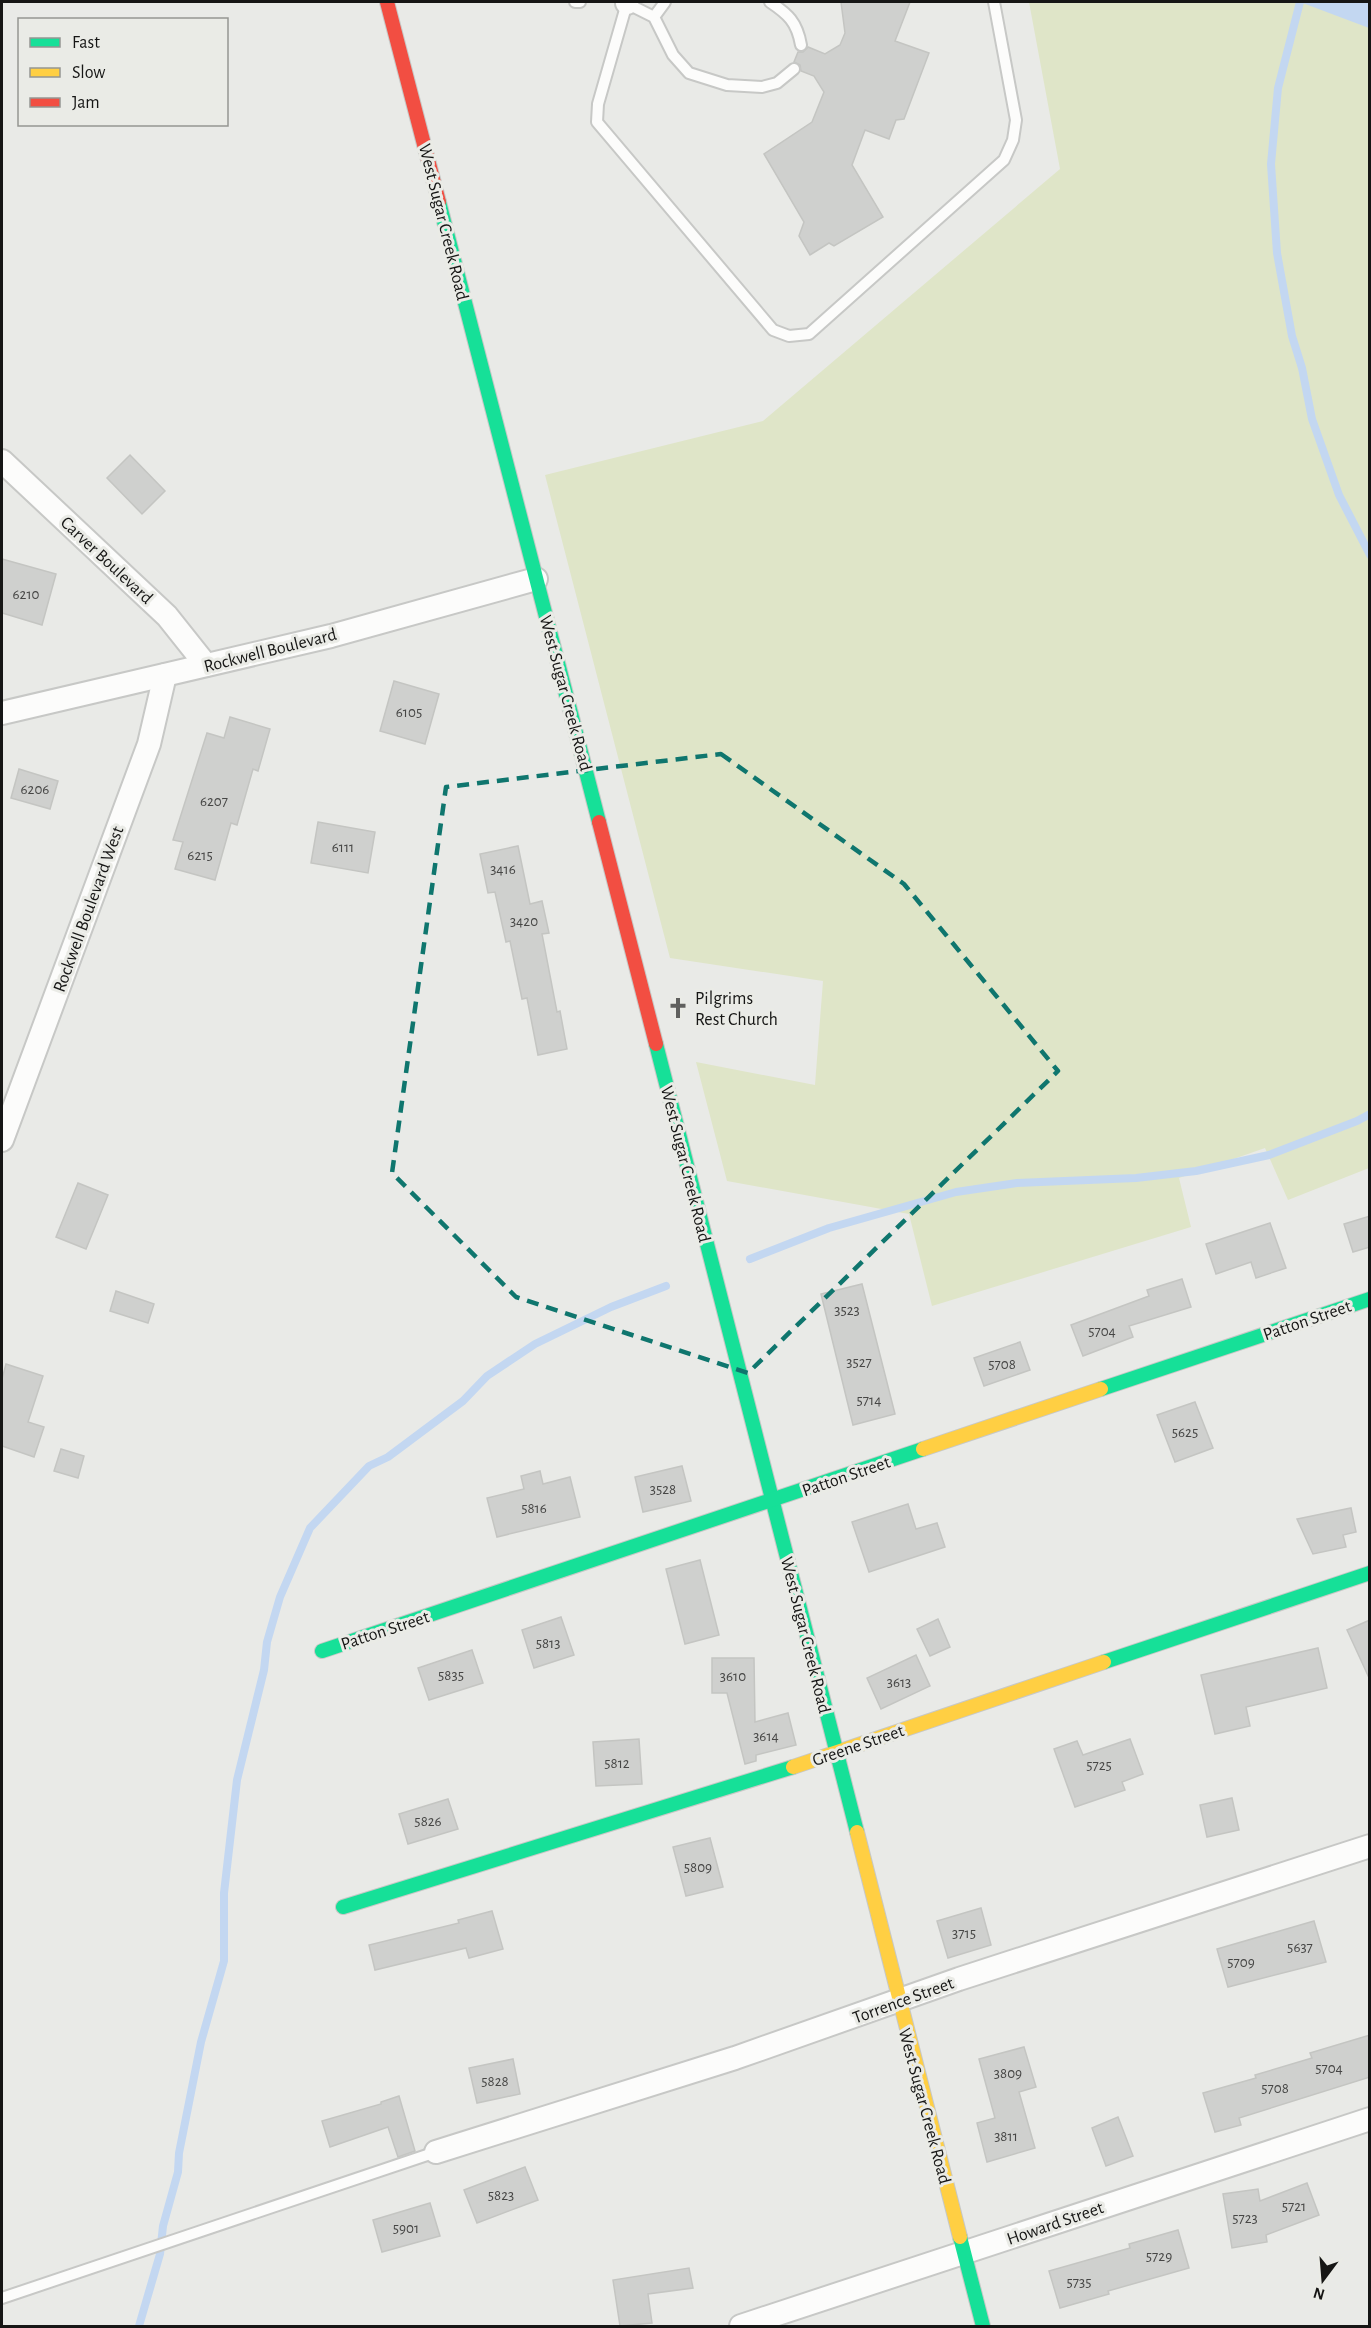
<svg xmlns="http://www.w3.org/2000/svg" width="1371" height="2328" viewBox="0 0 1371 2328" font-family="'Alegreya Sans',sans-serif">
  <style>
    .green { fill: #dfe5c8 }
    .water { fill: #c3d7f1 }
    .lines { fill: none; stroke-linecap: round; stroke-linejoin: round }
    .stream { stroke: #c3d7f1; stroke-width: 8 }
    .building { fill: #cfd0ce; stroke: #c4c5c2; stroke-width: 1.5 }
    .lane-casing { stroke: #c7c8c6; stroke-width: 14 }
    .street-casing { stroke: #c7c8c6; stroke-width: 26 }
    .fast-casing { stroke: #c7c8c6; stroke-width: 16 }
    .slow-casing { stroke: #c7c8c6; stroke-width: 16 }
    .jam-casing { stroke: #c7c8c6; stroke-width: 16 }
    .lane { stroke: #fcfcfb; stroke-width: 10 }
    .street { stroke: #fcfcfb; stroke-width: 22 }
    .fast { stroke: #16e098; stroke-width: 14 }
    .slow { stroke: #ffcf43; stroke-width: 14 }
    .jam { stroke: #f24e42; stroke-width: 14 }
    .marked { fill: none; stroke: #0f766e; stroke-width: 4.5; stroke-dasharray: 12 8; stroke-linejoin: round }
    .labels { text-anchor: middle; stroke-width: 6; stroke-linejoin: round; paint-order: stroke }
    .number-label { font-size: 15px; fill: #464645 }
    .street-label { font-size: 18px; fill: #161615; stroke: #eaebe6 }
    .poi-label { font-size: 18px; fill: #161615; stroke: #eaebe6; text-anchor: start }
  </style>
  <rect width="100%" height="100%" fill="#e9eae7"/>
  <path class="green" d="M1029,2h340v1166l-81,32 -23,-52 -86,30 12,49 -259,79 -23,-92 -182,-33 -31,-119 119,23 8,-104 -153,-23 -125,-483 218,-54 297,-252z"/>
  <path class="water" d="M1300,2h69v26z"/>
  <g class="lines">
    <g class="stream">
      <path d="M1300,2l-22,86 -7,76 6,89 15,83 10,32 10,51 27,76 31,60"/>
      <path d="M750,1259l79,-31 127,-36 61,-9 119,-5 60,-7 73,-16 88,-34 13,-7"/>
      <path d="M139,2326l21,-72 3,-28 15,-54 1,-19 22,-111 23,-81v-68l13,-113 27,-110 3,-28 13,-45 30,-69 59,-62 19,-9 75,-56 24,-25 48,-32 76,-37 55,-21"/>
    </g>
  </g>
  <g class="building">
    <path d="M841,2h69l-15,39 34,12 -25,66 -8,1 -7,19 -24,-9 -13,35 31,52 -49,29 -5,-3 -19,12 -11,-19 5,-14 -40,-68 48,-32 12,-30 -10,-16 -13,-5 -1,-6 -6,-3 4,-10h5l5,-5 17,7 15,-9 5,-12z"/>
    <path d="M130,455l35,36 -23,23 -35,-36z"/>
    <path d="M2,559l54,15 -14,51 -40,-12z"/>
    <path d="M394,681l45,13 -14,50 -45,-13z"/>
    <path d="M230,717l40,12 -12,42 -5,-2 -16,56 -6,-2 -16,57 -40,-11 8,-27 -10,-2 34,-107 17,5z"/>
    <path d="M19,769l39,12 -8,28 -39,-11z"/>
    <path d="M318,822l57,10 -7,41 -57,-10z"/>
    <path d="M518,846l12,58 12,-3 7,32 -7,1 15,78 3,-1 7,38 -29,6 -11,-57 -5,1 -12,-58 -4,1 -11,-50 -7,1 -8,-39z"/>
    <path d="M78,1183l30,12 -22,54 -30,-12z"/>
    <path d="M1370,1216v31l-17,5 -9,-28z"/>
    <path d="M1270,1223l16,45 -30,10 -5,-16 -35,12 -10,-30z"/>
    <path d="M1182,1279l9,28 -62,19 4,11 -50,19 -12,-31 78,-29 -2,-6z"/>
    <path d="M862,1284l33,130 -42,11 -32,-131z"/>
    <path d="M116,1291l38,13 -6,19 -38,-12z"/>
    <path d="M1020,1342l10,28 -46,16 -10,-28z"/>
    <path d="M6,1364l37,12 -15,46 16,5 -10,30 -32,-11v-67z"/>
    <path d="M1195,1402l18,46 -38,14 -18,-47z"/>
    <path d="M61,1449l23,7 -6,22 -24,-7z"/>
    <path d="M682,1466l9,35 -48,11 -8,-35z"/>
    <path d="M540,1471l3,13 27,-7 10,40 -83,20 -10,-39 37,-9 -3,-13z"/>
    <path d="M908,1504l8,25 21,-6 8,24 -76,25 -17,-50z"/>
    <path d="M1351,1508l5,24 -13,3 3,12 -33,7 -16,-35z"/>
    <path d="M700,1560l19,75 -34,9 -19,-75z"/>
    <path d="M561,1617l13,38 -40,13 -12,-38z"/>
    <path d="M938,1619l12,28 -20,9 -13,-27z"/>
    <path d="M1370,1620v60l-23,-50z"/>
    <path d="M1318,1648l9,40 -81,19 4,19 -35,8 -14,-59z"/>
    <path d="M472,1650l11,33 -54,17 -11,-32z"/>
    <path d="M916,1655l14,31 -49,23 -14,-31z"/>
    <path d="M712,1658h42l1,64 33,-9 8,32 -40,10v6l-11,3 -18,-71h-15z"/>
    <path d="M639,1739l3,45 -46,2 -3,-44z"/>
    <path d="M1130,1739l13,35 -21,8 3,8 -50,17 -21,-58 23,-8 6,14z"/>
    <path d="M1232,1798l7,32 -32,7 -7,-32z"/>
    <path d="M448,1799l10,30 -50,15 -9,-30z"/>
    <path d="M710,1838l13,49 -37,9 -13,-49z"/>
    <path d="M981,1908l10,37 -43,13 -11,-37z"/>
    <path d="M492,1911l11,38 -34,9 -3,-10 -91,22 -6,-25 90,-22 -1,-3z"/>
    <path d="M1314,1921l12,41 -98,25 -11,-38z"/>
    <path d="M1370,2035v42l-131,41 2,7 -26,7 -12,-39 53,-15 -1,-3 57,-17 -2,-5z"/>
    <path d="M1024,2047l12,40 -17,5 16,56 -48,14 -10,-39 18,-5 -16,-59z"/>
    <path d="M513,2059l7,35 -43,9 -8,-35z"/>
    <path d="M399,2096l16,55 -17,6 -10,-30 -58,20 -8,-26 59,-17v-2z"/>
    <path d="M1118,2117l15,39 -27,10 -14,-38z"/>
    <path d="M525,2167l13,33 -61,23 -13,-33z"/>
    <path d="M1307,2183l12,32 -53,20 1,7 -35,6 -9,-54 35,-5 2,12z"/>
    <path d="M430,2203l10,33 -58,16 -9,-32z"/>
    <path d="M1178,2230l11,38 -81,23 1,3 -49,14 -11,-37 81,-23 -1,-4z"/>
    <path d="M689,2268l4,20 -45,6 4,29 -32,3 -7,-46z"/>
  </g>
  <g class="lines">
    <defs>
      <g id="lane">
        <path d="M575,2h5"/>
        <path d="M624,2l30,15 19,38 16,18 38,12 35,2 15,-4 17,-14"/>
        <path d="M770,2c18,12 27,20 31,43"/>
        <path d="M627,3l-29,101 -1,18 176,208 16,6 20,-2 195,-174 9,-20 3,-20 -22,-118"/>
        <path d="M654,17l11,-15"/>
        <path d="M2,2298l434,-146"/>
      </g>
      <g id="street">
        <path d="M627,3v-1"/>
        <path d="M2,461l165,155 39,49"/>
        <path d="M2,713l329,-77 205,-57"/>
        <path d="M2,1140l147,-396 16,-69"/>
        <path d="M436,2152l299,-94 224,-79 411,-133"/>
        <path d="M741,2326l629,-207"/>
      </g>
      <g id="fast">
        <path d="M439,202l160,620"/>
        <path d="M656,1044l201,788"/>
        <path d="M1101,1389l269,-90"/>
        <path d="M322,1651l601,-202"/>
        <path d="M1104,1662l266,-89"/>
        <path d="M343,1907l450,-140"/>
        <path d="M960,2237l23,89"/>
      </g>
      <g id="slow">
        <path d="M923,1449l178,-60"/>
        <path d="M793,1767l311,-105"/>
        <path d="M857,1832l103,405"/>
      </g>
      <g id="jam">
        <path d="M387,2l52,200"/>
        <path d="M599,822l57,222"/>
      </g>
    </defs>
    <use href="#lane" class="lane-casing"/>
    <use href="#street" class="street-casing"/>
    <use href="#fast" class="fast-casing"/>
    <use href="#slow" class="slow-casing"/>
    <use href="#jam" class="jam-casing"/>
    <use href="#lane" class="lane"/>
    <use href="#street" class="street"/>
    <use href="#fast" class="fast"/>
    <use href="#slow" class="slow"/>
    <use href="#jam" class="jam"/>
  </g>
  <path class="marked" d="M721,754l183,130 154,187 -310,302 -232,-76 -124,-124 54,-386z"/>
  <defs>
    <symbol id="church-bare" viewBox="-9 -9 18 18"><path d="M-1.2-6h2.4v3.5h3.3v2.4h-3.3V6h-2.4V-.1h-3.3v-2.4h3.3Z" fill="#60605e" stroke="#eaebe6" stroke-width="2.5" paint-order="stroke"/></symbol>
  </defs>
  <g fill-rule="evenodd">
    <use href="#church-bare" x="663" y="993" width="30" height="30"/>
  </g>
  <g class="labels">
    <g class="number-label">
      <text x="26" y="599">6210</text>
      <text x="409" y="717">6105</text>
      <text x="35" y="794">6206</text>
      <text x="214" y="806">6207</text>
      <text x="343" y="852">6111</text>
      <text x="200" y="860">6215</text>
      <text x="503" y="874">3416</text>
      <text x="524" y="926">3420</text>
      <text x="847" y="1315">3523</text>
      <text x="1102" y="1336">5704</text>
      <text x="859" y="1367">3527</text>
      <text x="1002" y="1369">5708</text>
      <text x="869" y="1405">5714</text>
      <text x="1185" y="1437">5625</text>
      <text x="663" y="1494">3528</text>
      <text x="534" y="1513">5816</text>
      <text x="548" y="1648">5813</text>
      <text x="451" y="1680">5835</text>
      <text x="733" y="1681">3610</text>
      <text x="899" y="1687">3613</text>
      <text x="766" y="1741">3614</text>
      <text x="617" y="1768">5812</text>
      <text x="1099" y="1770">5725</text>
      <text x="428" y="1826">5826</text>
      <text x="698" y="1872">5809</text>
      <text x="964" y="1938">3715</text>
      <text x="1300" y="1952">5637</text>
      <text x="1241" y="1967">5709</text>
      <text x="1329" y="2073">5704</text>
      <text x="1008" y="2078">3809</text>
      <text x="495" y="2086">5828</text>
      <text x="1275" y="2093">5708</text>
      <text x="1006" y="2141">3811</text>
      <text x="501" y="2200">5823</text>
      <text x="1294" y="2211">5721</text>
      <text x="1245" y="2223">5723</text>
      <text x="406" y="2233">5901</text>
      <text x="1159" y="2261">5729</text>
      <text x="1079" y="2287">5735</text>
    </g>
    <g class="street-label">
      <text transform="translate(444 222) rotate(76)" y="6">West Sugar Creek Road</text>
      <text transform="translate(107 560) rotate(43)" y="6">Carver Boulevard</text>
      <text transform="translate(270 650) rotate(-14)" y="6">Rockwell Boulevard</text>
      <text transform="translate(566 693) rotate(75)" y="6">West Sugar Creek Road</text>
      <text transform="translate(88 909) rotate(-70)" y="6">Rockwell Boulevard West</text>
      <text transform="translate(686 1164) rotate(76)" y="6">West Sugar Creek Road</text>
      <text transform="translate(1307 1320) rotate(-19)" y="6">Patton Street</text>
      <text transform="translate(846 1476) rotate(-19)" y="6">Patton Street</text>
      <text transform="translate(385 1630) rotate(-18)" y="6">Patton Street</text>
      <text transform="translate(806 1635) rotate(76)" y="6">West Sugar Creek Road</text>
      <text transform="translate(858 1745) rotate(-19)" y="6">Greene Street</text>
      <text transform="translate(903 2000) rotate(-20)" y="6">Torrence Street</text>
      <text transform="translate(925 2106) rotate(75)" y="6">West Sugar Creek Road</text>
      <text transform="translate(1055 2223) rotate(-19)" y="6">Howard Street</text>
    </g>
    <g class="poi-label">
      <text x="695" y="1004">Pilgrims<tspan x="695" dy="21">Rest Church</tspan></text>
    </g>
  </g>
  <rect width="1371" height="2328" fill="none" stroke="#161615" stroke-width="6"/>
  <rect x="18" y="18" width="210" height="108" fill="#eaebe6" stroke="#959692" stroke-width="1.5"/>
  <rect x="30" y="38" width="30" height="9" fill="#16e098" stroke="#959692" stroke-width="1.5"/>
  <text x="72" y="48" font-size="18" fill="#161615">Fast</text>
  <rect x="30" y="68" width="30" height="9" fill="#ffcf43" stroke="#959692" stroke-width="1.5"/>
  <text x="72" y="78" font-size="18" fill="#161615">Slow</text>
  <rect x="30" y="98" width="30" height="9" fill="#f24e42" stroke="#959692" stroke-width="1.5"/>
  <text x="72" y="108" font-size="18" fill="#161615">Jam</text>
  <g transform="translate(1323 2280) rotate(196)" stroke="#eaebe6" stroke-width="4.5" paint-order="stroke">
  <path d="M0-4.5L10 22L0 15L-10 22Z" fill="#161615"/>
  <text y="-9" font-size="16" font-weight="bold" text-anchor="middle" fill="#161615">N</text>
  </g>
</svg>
